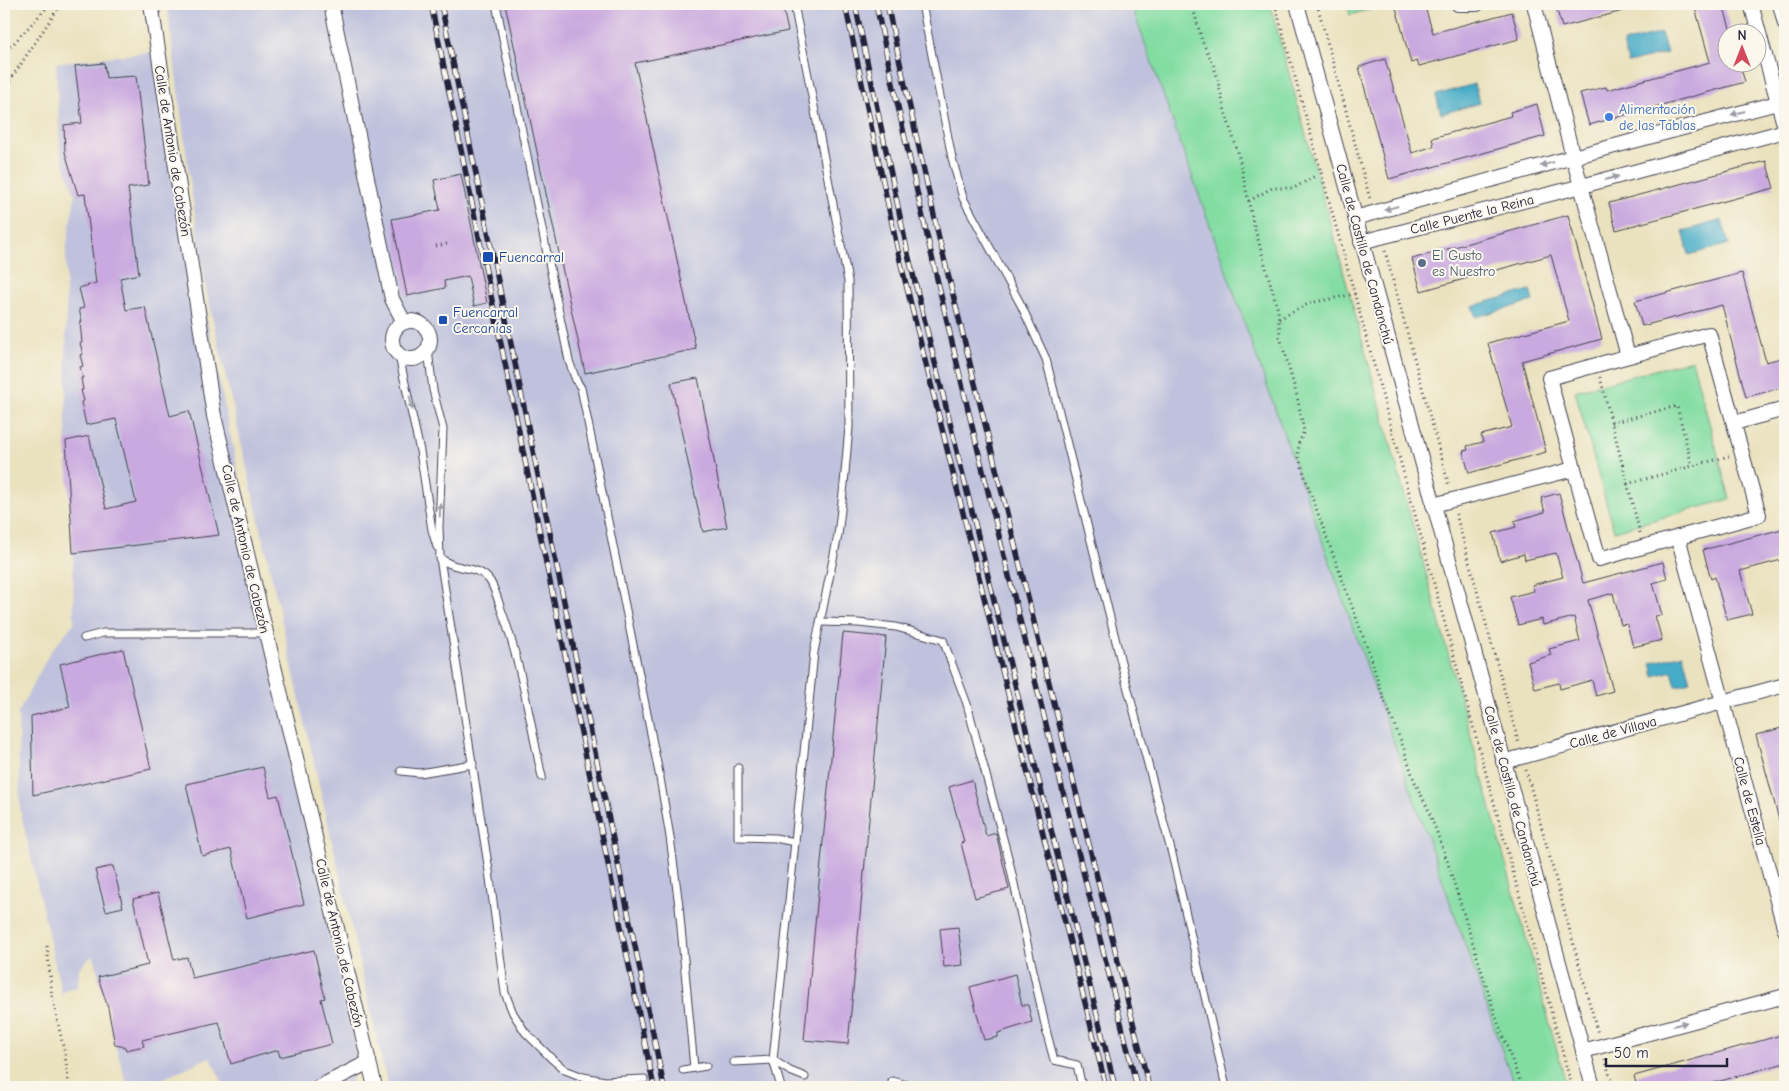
<svg xmlns="http://www.w3.org/2000/svg" width="1789" height="1091" viewBox="0 0 1789 1091" font-family="'Comic Neue',sans-serif">
  <style>
    .industrial { fill: #c0c2dd }
    .green { fill: #83dda3; stroke: #52806f }
    .water { fill: #47acc7; stroke: #346781 }
    .building { fill: #c9a9df }
    .lines { fill: none; stroke-linecap: round; stroke-linejoin: round }
    .lane-casing { stroke: #403f4f; stroke-width: 9 }
    .street-casing { stroke: #403f4f; stroke-width: 16 }
    .path { stroke: #403f4f; stroke-width: 3; stroke-dasharray: 1 4; stroke-linecap: butt }
    .lane { stroke: #fff; stroke-width: 7 }
    .street { stroke: #fff; stroke-width: 14 }
    .rail-casing { stroke: #22223b; stroke-width: 5.5 }
    .rail { stroke: #fbf7ec; stroke-width: 4; stroke-dasharray: 11; stroke-linecap: butt }
    .oneway { fill: #9c9ca7 }
    .shop-dot { fill: #3f7fe0; stroke: #fbf7ec; stroke-width: 2 }
    .transit-dot { fill: #1a4fb4; stroke: #fbf7ec; stroke-width: 2 }
    .service-dot { fill: #5c6f8a; stroke: #fbf7ec; stroke-width: 2 }
    .labels { text-anchor: middle; stroke-width: 4; stroke-linejoin: round; paint-order: stroke }
    .shop-label { font-size: 14px; fill: #366cbe; stroke: #fbf7ec; text-anchor: start }
    .street-label { font-size: 14px; fill: #22223b; stroke: #fbf7ec }
    .service-label { font-size: 14px; fill: #4e5e75; stroke: #fbf7ec; text-anchor: start }
    .transit-label { font-size: 14px; fill: #164399; stroke: #fbf7ec; text-anchor: start }
  </style>
  <rect width="100%" height="100%" fill="#fbf7ec"/>
  <filter id="ink" filterUnits="userSpaceOnUse"><feTurbulence type="fractalNoise" baseFrequency=".02" numOctaves="2"/><feDisplacementMap in="SourceGraphic" scale="10" xChannelSelector="R" yChannelSelector="G"/><feConvolveMatrix kernelMatrix="1 2 1 2 8 2 1 2 1" color-interpolation-filters="sRGB"/></filter>
  <filter id="wash" filterUnits="userSpaceOnUse"><feTurbulence type="fractalNoise" baseFrequency=".0096" numOctaves="4" result="noise"/><feDisplacementMap in="SourceGraphic" scale="20" xChannelSelector="R" yChannelSelector="G"/><feGaussianBlur stdDeviation="1.12" result="paint"/><feColorMatrix in="noise" values="0 0 0 0 0 0 0 0 0 0 0 0 0 0 0 0 0 1.4 0 .05"/><feComposite in="paint" operator="in"/></filter>
  <g filter="url(#wash)">
    <rect width="100%" height="100%" fill="#eae2bf"/>
    <g class="industrial">
      <path d="M167,4h964l277,778 107,305h-1127l-182,-798 -18,-121z"/>
      <path d="M152,52l205,1001 -6,34h-126l-15,-30 -65,30h-17l-13,-42 -7,-37 -15,-53 -14,13 -1,19 -14,3 -2,5 -42,-186 -2,-96 32,-61 24,-29 -1,-66 -7,-116v-192l9,-53 -15,-44 -4,-89z"/>
    </g>
    <g class="green">
      <path d="M1131,4h139l297,1083h-52l-107,-305z"/>
      <path d="M1347,4h25l2,4 -24,7z"/>
      <path d="M1692,360l38,139 -116,32 -39,-140z"/>
    </g>
    <g class="water">
      <path d="M1661,33l6,20 -39,10 -5,-20z"/>
      <path d="M1474,84l6,19 -39,11 -5,-19z"/>
      <path d="M1722,220l7,24 -40,11 -6,-24z"/>
      <path d="M1530,290l3,11 -57,16 -4,-11z"/>
      <path d="M1683,654l7,28 -14,4 -4,-15 -18,5 -3,-13z"/>
    </g>
    <g id="blocks">
      <g class="building">
        <path d="M505,4h277l6,27 -153,32 61,286 -111,24z"/>
        <path d="M1395,4h29l9,29 79,-21 7,27 -100,27 -2,-5 -6,2z"/>
        <path d="M1555,4h79v4l-72,19z"/>
        <path d="M1694,4h29l8,28h-5v30h13l6,20 -156,43 -9,-32 26,-6 1,3 103,-28z"/>
        <path d="M1385,59l27,94 22,-7 -2,-8 79,-22 -1,-4 27,-8 8,32 -156,43 -30,-112z"/>
        <path d="M104,63l2,15 30,-2 13,109 -21,3 11,86 -19,4 6,32 19,-3 25,109 19,-5 30,124 -146,18 -7,-112 23,-5 17,73 30,-7 -20,-83 -30,6 -5,-23 3,-1 -3,-11h2l-2,-12h2l-3,-11 3,-1 -3,-11 3,-1 -3,-11h2l-2,-21h2l-3,-13 5,-1 -5,-20 17,-5 -11,-89 -7,1 -13,-43 -1,-27 18,-2 -7,-57z"/>
        <path d="M1766,161l8,27 -158,42 -7,-27z"/>
        <path d="M461,174l26,129 -13,3 -6,-30 -24,5 1,7 -38,8 -15,-77 48,-9 -6,-30z"/>
        <path d="M1568,215l34,124 -80,22 24,91 -77,21 -6,-22 5,-1 -1,-4 16,-4 -2,-7 31,-8 -24,-84 81,-22 -18,-66 -130,36 -9,-32z"/>
        <path d="M1742,273l24,89 19,-5v30l-39,10 -24,-92 -80,21 -7,-25z"/>
        <path d="M698,378l29,149 -24,5 -32,-149z"/>
        <path d="M1559,493l24,90 80,-21 4,17 -14,4 9,32 -7,1 7,24 -29,7 -6,-23 -6,1 -8,-32 -25,7 25,91 -17,5 -4,-16 -32,9 -1,-6 -24,6 -7,-27 23,-7 -2,-6 31,-8 -6,-24 -31,8 -1,-6 -24,6 -8,-28 24,-6 -2,-6 31,-8 -7,-24 -31,7 -1,-6 -24,7 -7,-28 23,-6 -2,-6 31,-9 -4,-14z"/>
        <path d="M1782,529l3,11v19l-45,12 12,43 -25,6 -12,-43 -4,2 -8,-29z"/>
        <path d="M843,633l43,4 -38,407 -44,-4z"/>
        <path d="M123,649l28,120 -118,26 -2,-79 39,-9 -10,-43z"/>
        <path d="M1785,727v100h-4l-25,-92z"/>
        <path d="M263,767l7,30 8,-2 26,109 -57,14 -16,-69 -29,7 -16,-72z"/>
        <path d="M972,780l14,56 10,-3 13,56 -34,9 -14,-55 3,-1 -15,-55z"/>
        <path d="M113,866l10,41 -17,4 -11,-41z"/>
        <path d="M158,893l16,67 13,-3 5,21 122,-28 11,48 -4,1 11,45 -52,13 -2,-7 -47,14 -12,-42 -77,18 2,6 -18,4 -1,-3 -10,-2 -7,-37 -10,-31 50,-12 -15,-66z"/>
        <path d="M958,927l5,38 -19,2 -4,-38z"/>
        <path d="M1015,974l7,31h6l4,17 -34,11v4l-14,3 -14,-53z"/>
        <path d="M1785,1034v29l-86,24h-62l-3,-11z"/>
      </g>
    </g>
  </g>
  <g filter="url(#ink)">
    <use href="#blocks" fill-opacity="0" stroke="#403f4f" stroke-width="1"/>
    <g class="lines">
      <defs>
        <g id="lane">
          <path d="M496,4l73,357 7,19 5,8 79,390 10,59 9,69 15,162"/>
          <path d="M922,4l30,154 11,40 58,107 25,54 79,319 47,176 54,233"/>
          <path d="M428,350l5,40 10,39 -4,98 1,31 49,313 16,122 8,20 12,19 27,27 13,11 18,7 22,4 39,-2"/>
          <path d="M399,356l21,95 12,79 5,17"/>
          <path d="M440,557c13,15 37,6 50,24 5,8 8,19 11,28 20,53 29,113 41,168"/>
          <path d="M821,622l37,1 38,4 47,13 24,64 42,157 38,173 7,26 23,5 5,22"/>
          <path d="M84,638l19,-5h163"/>
          <path d="M738,768v69l37,1 20,4"/>
          <path d="M401,771l19,2 53,-9"/>
          <path d="M734,1062l39,-2 17,11 15,6"/>
          <path d="M683,1070l23,-4"/>
          <path d="M892,1081l23,6"/>
          <path d="M781,1087l-8,-27 38,-377 3,-31 24,-117 6,-51 5,-57 -1,-146 -54,-277"/>
        </g>
        <g id="street">
          <path d="M151,4l63,412 161,671"/>
          <path d="M331,4l61,295 12,23"/>
          <path d="M1297,4l296,1083"/>
          <path d="M1458,4h19"/>
          <path d="M1534,4l39,153 55,199"/>
          <path d="M1751,4l34,124"/>
          <path d="M1780,4l5,20"/>
          <path d="M1355,218l218,-61 212,-56"/>
          <path d="M1361,242l221,-56 203,-55"/>
          <circle cx="411" cy="340" r="19"/>
          <path d="M1709,334l50,181 -160,44 -50,-181z"/>
          <path d="M1734,423l51,-14"/>
          <path d="M1433,505l141,-36"/>
          <path d="M1678,537l107,393"/>
          <path d="M1503,762l282,-77"/>
          <path d="M1583,1051l202,-55"/>
          <path d="M319,1087l50,-25"/>
        </g>
      </defs>
      <use href="#lane" class="lane-casing"/>
      <use href="#street" class="street-casing"/>
      <g class="path">
        <path d="M1192,4l10,37 12,25 12,49 12,37 15,70 25,88 2,27 17,59 7,35 -5,12 -1,12 11,34 62,169 11,36 21,52 11,34 14,29 16,42 53,169 25,67"/>
        <path d="M1275,4l297,1083"/>
        <path d="M1317,4l53,195"/>
        <path d="M4,54l46,-50"/>
        <path d="M4,89l57,-85"/>
        <path d="M1249,201l23,-13h22l23,-13"/>
        <path d="M436,246l11,-2"/>
        <path d="M1385,251l64,235"/>
        <path d="M1279,319l31,-16 45,-9"/>
        <path d="M1600,377l40,156"/>
        <path d="M1611,423l66,-17 15,60"/>
        <path d="M1627,484l102,-28"/>
        <path d="M1456,514l63,230"/>
        <path d="M1526,770l72,264"/>
        <path d="M47,946l5,50 13,59 4,32"/>
        <path d="M1605,1059l8,28"/>
      </g>
      <use href="#lane" class="lane"/>
      <use href="#street" class="street"/>
      <defs>
        <g id="rail">
          <path d="M431,4l223,1083"/>
          <path d="M441,4l223,1083"/>
          <path d="M845,4l54,252 207,831"/>
          <path d="M855,4l53,250 207,833"/>
          <path d="M876,4c76,363 172,723 261,1083"/>
          <path d="M887,4l52,234 210,849"/>
        </g>
      </defs>
      <use href="#rail" class="rail-casing"/>
      <use href="#rail" class="rail"/>
    </g>
    <defs><path id="oneway-solid" d="M-6-.8H1V-3.2L6.5 0L1 3.2V.8H-6Z" transform="scale(1.25)"/></defs>
    <g class="oneway">
      <use href="#oneway-solid" transform="translate(1738 113) rotate(165)"/>
      <use href="#oneway-solid" transform="translate(1547 164) rotate(164)"/>
      <use href="#oneway-solid" transform="translate(1612 178) rotate(-15)"/>
      <use href="#oneway-solid" transform="translate(1391 208) rotate(164)"/>
      <use href="#oneway-solid" transform="translate(411 403) rotate(78)"/>
      <use href="#oneway-solid" transform="translate(440 510) rotate(-88)"/>
      <use href="#oneway-solid" transform="translate(1680 1024) rotate(-15)"/>
    </g>
  </g>
  <circle class="shop-dot" cx="1609" cy="117" r="5"/>
  <g class="transit-dot">
    <rect x="482" y="251" width="12" height="12" rx="2.5"/>
    <rect x="438" y="315" width="10" height="10" rx="2.5"/>
  </g>
  <circle class="service-dot" cx="1422" cy="263" r="5"/>
  <g class="labels">
    <g class="shop-label">
      <text x="1619" y="114">Alimentación<tspan x="1619" dy="16">de las Tablas</tspan></text>
    </g>
    <g class="street-label">
      <text transform="translate(173 151) rotate(81)" y="5">Calle de Antonio de Cabezón</text>
      <text transform="translate(1472 214) rotate(-14)" y="5">Calle Puente la Reina</text>
      <text transform="translate(1365 254) rotate(75)" y="5">Calle de Castillo de Candanchú</text>
      <text transform="translate(246 549) rotate(77)" y="5">Calle de Antonio de Cabezón</text>
      <text transform="translate(1613 732) rotate(-15)" y="5">Calle de Villava</text>
      <text transform="translate(1513 796) rotate(75)" y="5">Calle de Castillo de Candanchú</text>
      <text transform="translate(1750 801) rotate(75)" y="5">Calle de Estella</text>
      <text transform="translate(340 943) rotate(77)" y="5">Calle de Antonio de Cabezón</text>
    </g>
    <g class="service-label">
      <text x="1432" y="260">El Gusto<tspan x="1432" dy="16">es Nuestro</tspan></text>
    </g>
    <g class="transit-label">
      <text x="499" y="262">Fuencarral</text>
      <text x="453" y="317">Fuencarral<tspan x="453" dy="16">Cercanías</tspan></text>
    </g>
  </g>
  <rect width="1789" height="1091" fill="none" stroke="#fbf7ec" stroke-width="20"/>
  <g transform="translate(1742 48)"><circle r="24" fill="#fbf7ec" stroke="#a4a2a5"/>
  <path d="M0-4L9 19L0 12L-9 19Z" fill="#d1495b"/>
  <text y="-8" font-size="14" font-weight="bold" text-anchor="middle" fill="#22223b">N</text>
  </g>
  <path d="M1606 1058v8h121v-8" fill="none" stroke="#22223b" stroke-width="2.5"/>
  <text x="1614" y="1058" font-size="15" fill="#22223b" stroke="#fbf7ec" stroke-width="4" paint-order="stroke">50 m</text>
</svg>
